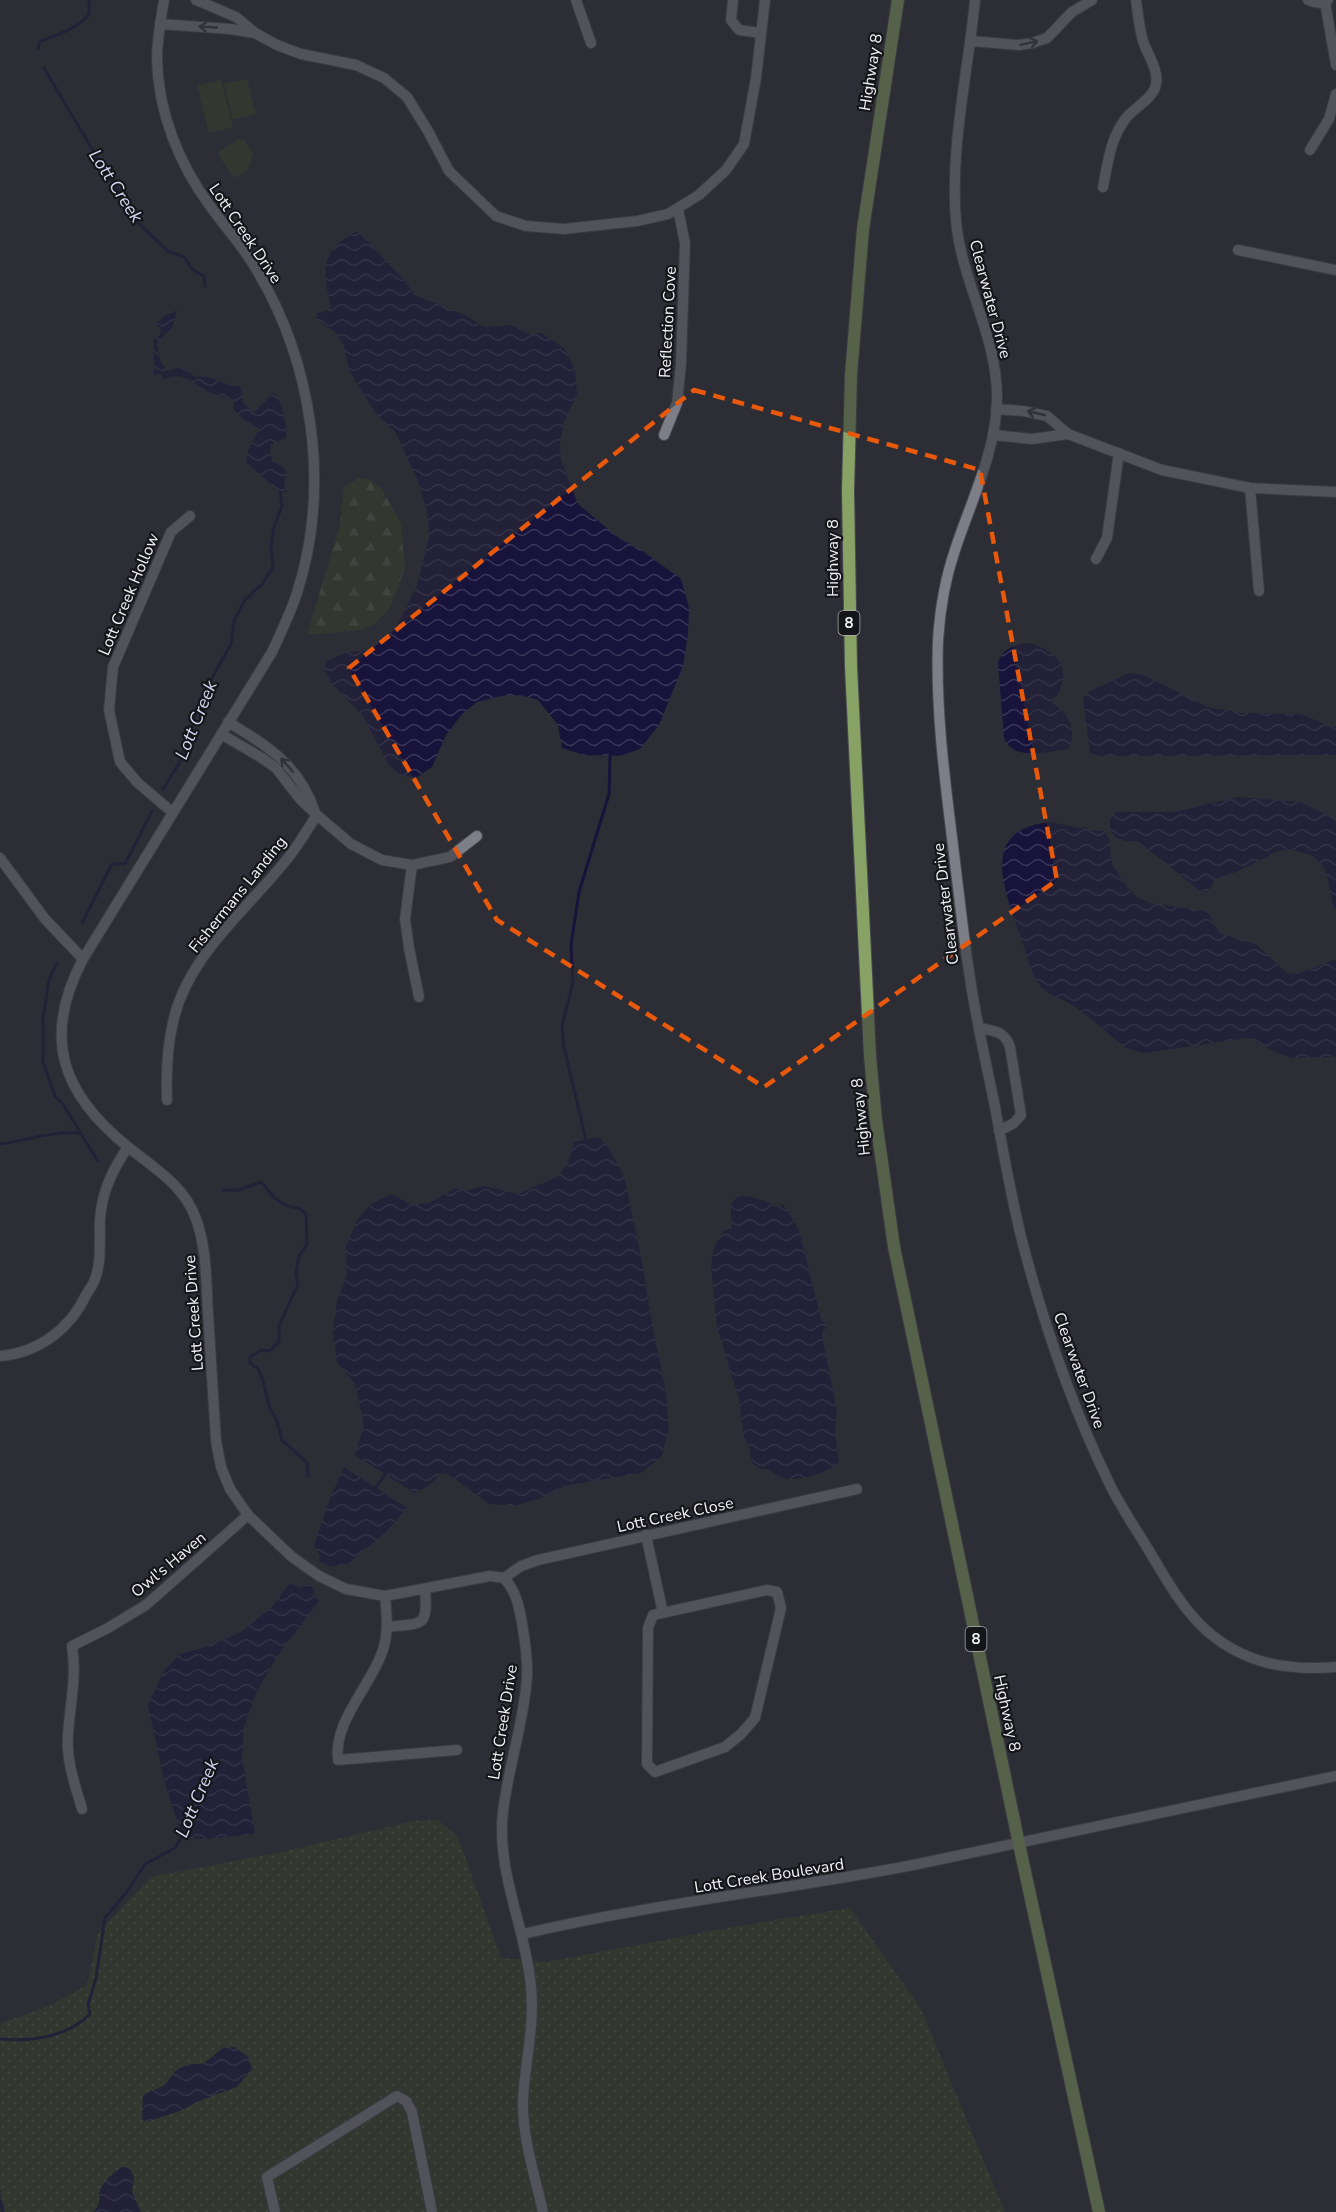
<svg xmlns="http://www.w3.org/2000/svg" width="1336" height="2212" viewBox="0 0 1336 2212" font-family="'Nunito Sans',sans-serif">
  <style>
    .grass { fill: url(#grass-dots) }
    .forest { fill: url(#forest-firs) }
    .park { fill: #384429 }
    .water { fill: url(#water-waves) }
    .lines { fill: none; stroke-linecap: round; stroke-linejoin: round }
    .stream { stroke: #18133b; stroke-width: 3 }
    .minor-casing { stroke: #4a4a52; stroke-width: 12 }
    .major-casing { stroke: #4a4a52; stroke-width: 14 }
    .minor { stroke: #7d7e88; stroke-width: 10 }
    .major { stroke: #88a165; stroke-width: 12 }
    .oneway { stroke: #393a40 }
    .marked { fill: none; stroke: #e8590c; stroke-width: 4.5; stroke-dasharray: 12 8; stroke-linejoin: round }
    .labels { text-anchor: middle; stroke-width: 4.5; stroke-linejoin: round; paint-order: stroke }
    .shield { fill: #151619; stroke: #b0b0b5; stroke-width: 1.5 }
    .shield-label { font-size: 15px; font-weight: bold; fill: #f2f2f8 }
    .street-label { font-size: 16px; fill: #f2f2f8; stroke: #151619 }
    .water-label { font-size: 18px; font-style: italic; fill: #d5d5f3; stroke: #151619 }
  </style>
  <defs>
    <pattern id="grass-dots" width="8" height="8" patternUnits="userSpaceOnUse" patternTransform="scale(1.5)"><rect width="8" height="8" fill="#384429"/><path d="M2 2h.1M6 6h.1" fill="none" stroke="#555f49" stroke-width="1.8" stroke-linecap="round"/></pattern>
    <pattern id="forest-firs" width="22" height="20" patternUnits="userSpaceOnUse" patternTransform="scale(1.5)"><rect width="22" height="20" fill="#384429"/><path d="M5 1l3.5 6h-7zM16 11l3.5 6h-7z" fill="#555f49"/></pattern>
    <pattern id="water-waves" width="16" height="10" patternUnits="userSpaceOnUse" patternTransform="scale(1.5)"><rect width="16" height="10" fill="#18133b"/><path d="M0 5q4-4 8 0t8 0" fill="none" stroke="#3a3658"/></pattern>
  </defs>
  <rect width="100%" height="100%" fill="#2d2d35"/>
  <path class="grass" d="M438,1820l20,17 43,121 46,4 180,-34 123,-20 70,99 85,205h-1000l-5,-24v-162l2,-3 49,-18 36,-20 11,-52 53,-56 135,-26 127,-30z"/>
  <path class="forest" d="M359,478l12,2 11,9 19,35 4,44 -15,40 -16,16 -13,6 -54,5 33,-110 4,-38z"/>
  <g class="park">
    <path d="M247,79l9,35 -23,6 -9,-36z"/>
    <path d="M221,80l12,47 -24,6 -12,-47z"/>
    <path d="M239,139l5,1 9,13 -5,17 -14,8 -15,-22v-4z"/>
  </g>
  <g class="water">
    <path d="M357,231l49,51 8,13 51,20 19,12 26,-2 19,9 13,-1 23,16 10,21 2,25 -13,27 -4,20 1,18 17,44 42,35 21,11 40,29 8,29 -1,25 -5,33 -24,59 -19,24 -21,7 -35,-1 -22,-7 -4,-23 -20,-25 -18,-5 -19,1 -24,6 -15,12 -16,21 -14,32 -15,10 -17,-1 -11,-11 -26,-49 -30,-31 -9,-16 3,-8 18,-8 23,-3 17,-11 12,-13 20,-41 12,-47 -2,-28 -10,-31 -21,-46 -22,-22 -14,-22 -11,-20 -5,-23 -9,-14 -19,-13 1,-6 14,-4c-8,-40 -13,-56 26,-78z"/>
    <path d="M177,310l-5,18 -15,14c1,12 2,21 11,29l13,-4 15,10c16,-3 29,10 44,9l3,16 7,9 5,1 19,-20c8,10 14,34 12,46l-15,7 -1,4 2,12 10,5 5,6 -3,11 3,9 -6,1 -35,-31 2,-11 11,-22 -17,-11 -9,-9 1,-8 -4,-4c-30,1 -39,-30 -65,-18l-6,-6 -5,3v-37l6,-4 1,-5 -5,-6 7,-7z"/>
    <path d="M1028,643c34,8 46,31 24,60 17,10 25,27 17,46 -20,2 -56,13 -65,-11l-6,-76c6,-14 15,-17 30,-19z"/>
    <path d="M1129,673l14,2 65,32 33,6 59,1 36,14v27l-236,1 -10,-3 -7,-55 7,-7z"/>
    <path d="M1237,797l63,5 36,17v90l-3,-4 -6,-30 -5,-10 -9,-9 -20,-6 -15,1 -42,21 -21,7 -5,10 -4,3 -6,-1 -62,-50h-13l-10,-4 -5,-7v-11l6,-7h59z"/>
    <path d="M1051,822l29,6 5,-1 4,3 15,1 5,8 3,25 14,22 11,11 13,6 54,8 5,3 10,19 38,12 30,28 10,1 39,-15v98l-44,1 -10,-3 -34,-17 -104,15 -18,-5c-18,-14 -35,-31 -54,-43 -12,-8 -20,-7 -31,-18 -11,-13 -15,-36 -21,-51 -16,-48 -42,-107 31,-114z"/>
    <path d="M599,1137l11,13 14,26 18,85 11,68 13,62 3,37 -7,28 -21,17 -77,13 -17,10 -32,10 -26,-2 -38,-28 -9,-3 -15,14 -13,6 -59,-38 9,-29 -9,-42 -18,-21 -4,-31 4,-33 10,-24 -1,-28 11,-27 14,-16 21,-10 19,11 18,-2 26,-15 12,2 19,-4 32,8 39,-17 11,-14 6,-21z"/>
    <path d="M739,1196c15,0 24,3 37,11l7,-3 16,26 22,89 6,8 -5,5 1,9 14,69 -2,21 4,30c-7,11 -35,18 -48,18 -8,0 -17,-5 -22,-10h-8l-9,-6 -3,-17 -5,-9 -5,-38 -22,-72 -6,-60 2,-16 5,-12 5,-8 9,-3c0,-14 -5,-23 7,-32z"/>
    <path d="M344,1467l63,41 -21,24 -38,32 -17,3 -12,-6 1,-5 -6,-11 16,-47z"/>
    <path d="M290,1583l10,5 6,-5 9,7 -1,5 5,6 -43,57 -20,35 -12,34 -2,31 13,76 -51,5 -22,-2 -18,-57 -16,-75 16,-34 16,-17 26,-7 35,-15 30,-24z"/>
    <path d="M235,2047l13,10 4,12 -15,18 -38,14 -19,10 -34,11 -4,-3 1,-23c6,-6 14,-6 21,-11 3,-2 3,-4 6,-7 8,-12 19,-15 33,-14l20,-16z"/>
    <path d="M123,2166l7,3 4,8 -2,15 9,20h-47c9,-12 3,-14 7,-24 5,-9 14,-17 22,-22z"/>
  </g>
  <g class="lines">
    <g class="stream">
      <path d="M38,49l2,-8c13,-4 41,-14 48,-26 2,-4 1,-11 1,-15"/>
      <path d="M44,68l64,108 16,21 12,24 32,30 16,6 9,13 11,6 1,10"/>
      <path d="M163,789l18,-29 20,-62 30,-54 3,-23 11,-21 18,-17 10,-16 -2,-20 3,-20 8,-21 -2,-14"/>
      <path d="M82,923l30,-59h13l27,-53"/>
      <path d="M57,963l-8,17 -6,39v43l12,34 8,8 34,56"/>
      <path d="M0,1144c30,-4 50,-13 80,-11"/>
      <path d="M587,1144l-23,-97 -2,-21 11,-44 -2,-37 8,-53 30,-98 1,-38"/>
      <path d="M223,1190h16l22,-8c12,13 17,25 38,26l7,6 1,30 -8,12 -3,17 2,11 -19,42v16l-9,9 -9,-1 -11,7v6l8,6 5,12 6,25 8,15 5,19 25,23 1,13"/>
      <path d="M373,1491l14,-19"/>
      <path d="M0,2039c30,3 68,-2 90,-25l-2,-9 8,-27 9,-60 21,-25 19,-29 30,-16 8,-13"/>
      <path d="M0,2201l3,11"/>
    </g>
    <defs>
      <g id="minor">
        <path d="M164,0c-3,19 -7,39 -7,59 1,53 22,105 53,147 15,21 33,40 46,63 57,94 75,218 41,324 -7,21 -16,40 -25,59l-189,307c-41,78 -22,134 45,188 26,21 56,38 68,72 11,30 10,62 12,94 3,43 5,86 8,128l5,26 9,22 18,26 44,42 27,19 27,13 39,7 105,-20 14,2c12,13 15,28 18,45 3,18 6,36 5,54 -3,46 -19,90 -24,135 -7,60 23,116 28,175 4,37 -6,75 -8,113 -1,37 12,76 20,112"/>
        <path d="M196,0l40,17 19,16 22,12 24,9 55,11 28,13 23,19 21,34 21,40 47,45 30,10 38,3 73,-8 31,-7 31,-19 27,-25 18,-26 12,-66 9,-78"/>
        <path d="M576,0l15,43"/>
        <path d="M733,0l-2,20 8,10 22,3"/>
        <path d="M975,0c-7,74 -27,155 -18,230 8,58 41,110 40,170 -1,52 -26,101 -42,150 -10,29 -15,59 -17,90 -3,80 10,161 19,239 4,31 7,62 12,92 6,45 17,91 26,136 9,48 17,97 30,145 21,79 49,159 85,233 11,22 25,43 38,64 17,28 34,60 59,82 38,33 81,40 129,36"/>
        <path d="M1308,0c7,3 14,4 20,0"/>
        <path d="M1325,2l11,63"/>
        <path d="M160,24l70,5 25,4"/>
        <path d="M971,41l48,4 13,-2 15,-5 25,-26 20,-12"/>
        <path d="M1310,150l19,-31 7,-25"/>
        <path d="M1103,187c5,-25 7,-48 23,-69 8,-10 28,-20 30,-34 3,-14 -9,-30 -13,-43 -4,-14 -5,-27 -7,-41"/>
        <path d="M1238,250l98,20"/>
        <path d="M996,409l27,2 24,5 21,18 94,36 88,18 86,4"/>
        <path d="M664,435l13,-32 4,-39 4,-121 -7,-34"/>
        <path d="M993,435l39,4 36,-5"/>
        <path d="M1250,488l9,103"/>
        <path d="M1096,559l11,-21 12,-85"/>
        <path d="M228,722c41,25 71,43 87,90"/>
        <path d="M221,734l41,24 14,10 24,31 17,16 34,29 31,16 30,5 38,-8 27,-21"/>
        <path d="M172,812l-34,-29 -18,-21 -11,-52 4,-43 58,-135 19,-16"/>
        <path d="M0,858l45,61 38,40"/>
        <path d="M412,865l-7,54 4,29 10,49"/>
        <path d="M980,1028c14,3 25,3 30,19l11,68 -7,8 -15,8"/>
        <path d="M167,1100c-1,-26 0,-52 6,-78 15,-69 78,-115 118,-168 10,-13 17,-26 26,-39"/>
        <path d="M0,1356c38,-3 70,-27 86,-61 3,-5 7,-10 9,-16 7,-18 4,-41 5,-60 2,-28 13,-50 28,-72"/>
        <path d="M646,1535l17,78"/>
        <path d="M504,1578l17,-12 17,-6 319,-71"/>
        <path d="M767,1590l10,2 4,16 -26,110 -14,16 -16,13 -70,25 -8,-8 1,-136 5,-13z"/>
        <path d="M385,1596c2,21 4,40 -4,59 -13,34 -48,68 -43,105l119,-10"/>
        <path d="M388,1627c35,-4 40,1 37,-38"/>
        <path d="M82,1809c-7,-24 -16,-49 -14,-74 2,-31 9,-59 4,-89l36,-18 38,-23 102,-90"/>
        <path d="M523,1934c130,-31 264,-44 395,-70l418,-88"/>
        <path d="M275,2212l-8,-35 130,-81 9,5 6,11 20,100"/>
      </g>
      <path id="major" d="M898,0l-35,229 -12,146 -3,116 3,176 19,389 6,64 18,127 125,597 80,368"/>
    </defs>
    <use href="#minor" class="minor-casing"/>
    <use href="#major" class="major-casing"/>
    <use href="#minor" class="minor"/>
    <use href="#major" class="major"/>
  </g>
  <defs><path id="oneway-shaft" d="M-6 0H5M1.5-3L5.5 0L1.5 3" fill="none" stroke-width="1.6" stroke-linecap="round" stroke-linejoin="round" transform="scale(1.5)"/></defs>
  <g class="oneway">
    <use href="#oneway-shaft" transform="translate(208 27) rotate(-177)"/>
    <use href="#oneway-shaft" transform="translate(1029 43) rotate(-12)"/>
    <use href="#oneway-shaft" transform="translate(1036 413) rotate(-167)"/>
    <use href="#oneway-shaft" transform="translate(287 765) rotate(-131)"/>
  </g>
  <path d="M0 0H1336V2212H0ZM694,390l286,80 77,410 -293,207 -267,-167 -148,-252z" fill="#2d2d35" fill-opacity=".55" fill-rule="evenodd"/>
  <path class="marked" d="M694,390l286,80 77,410 -293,207 -267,-167 -148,-252z"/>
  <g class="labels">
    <g class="shield">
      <rect x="838.5" y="611" width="21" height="24" rx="4.5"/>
      <rect x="965.5" y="1627" width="21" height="24" rx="4.5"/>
    </g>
    <g class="shield-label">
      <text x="849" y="628">8</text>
      <text x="976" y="1644">8</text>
    </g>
    <g class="street-label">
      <text transform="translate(870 72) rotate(-81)" y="6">Highway 8</text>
      <text transform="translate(246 233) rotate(56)" y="6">Lott Creek Drive</text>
      <text transform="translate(991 299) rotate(75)" y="6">Clearwater Drive</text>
      <text transform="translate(667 322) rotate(-87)" y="6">Reflection Cove</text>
      <text transform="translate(832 558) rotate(-90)" y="6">Highway 8</text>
      <text transform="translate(128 594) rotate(-67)" y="6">Lott Creek Hollow</text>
      <text transform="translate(237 894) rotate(-51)" y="6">Fishermans Landing</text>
      <text transform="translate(945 904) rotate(-97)" y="6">Clearwater Drive</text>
      <text transform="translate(860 1117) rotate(-96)" y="6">Highway 8</text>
      <text transform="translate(193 1313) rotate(-94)" y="6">Lott Creek Drive</text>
      <text transform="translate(1080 1370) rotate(70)" y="6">Clearwater Drive</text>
      <text transform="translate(675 1514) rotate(-12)" y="6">Lott Creek Close</text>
      <text transform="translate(168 1564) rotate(-40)" y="6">Owl's Haven</text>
      <text transform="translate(1008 1713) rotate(78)" y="6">Highway 8</text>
      <text transform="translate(502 1722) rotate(-81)" y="6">Lott Creek Drive</text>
      <text transform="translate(769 1875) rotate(-9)" y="6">Lott Creek Boulevard</text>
    </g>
    <g class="water-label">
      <text transform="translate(116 186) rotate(57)" y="6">Lott Creek</text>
      <text transform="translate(196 720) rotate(-68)" y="6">Lott Creek</text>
      <text transform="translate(197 1798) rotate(-67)" y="6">Lott Creek</text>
    </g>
  </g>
</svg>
